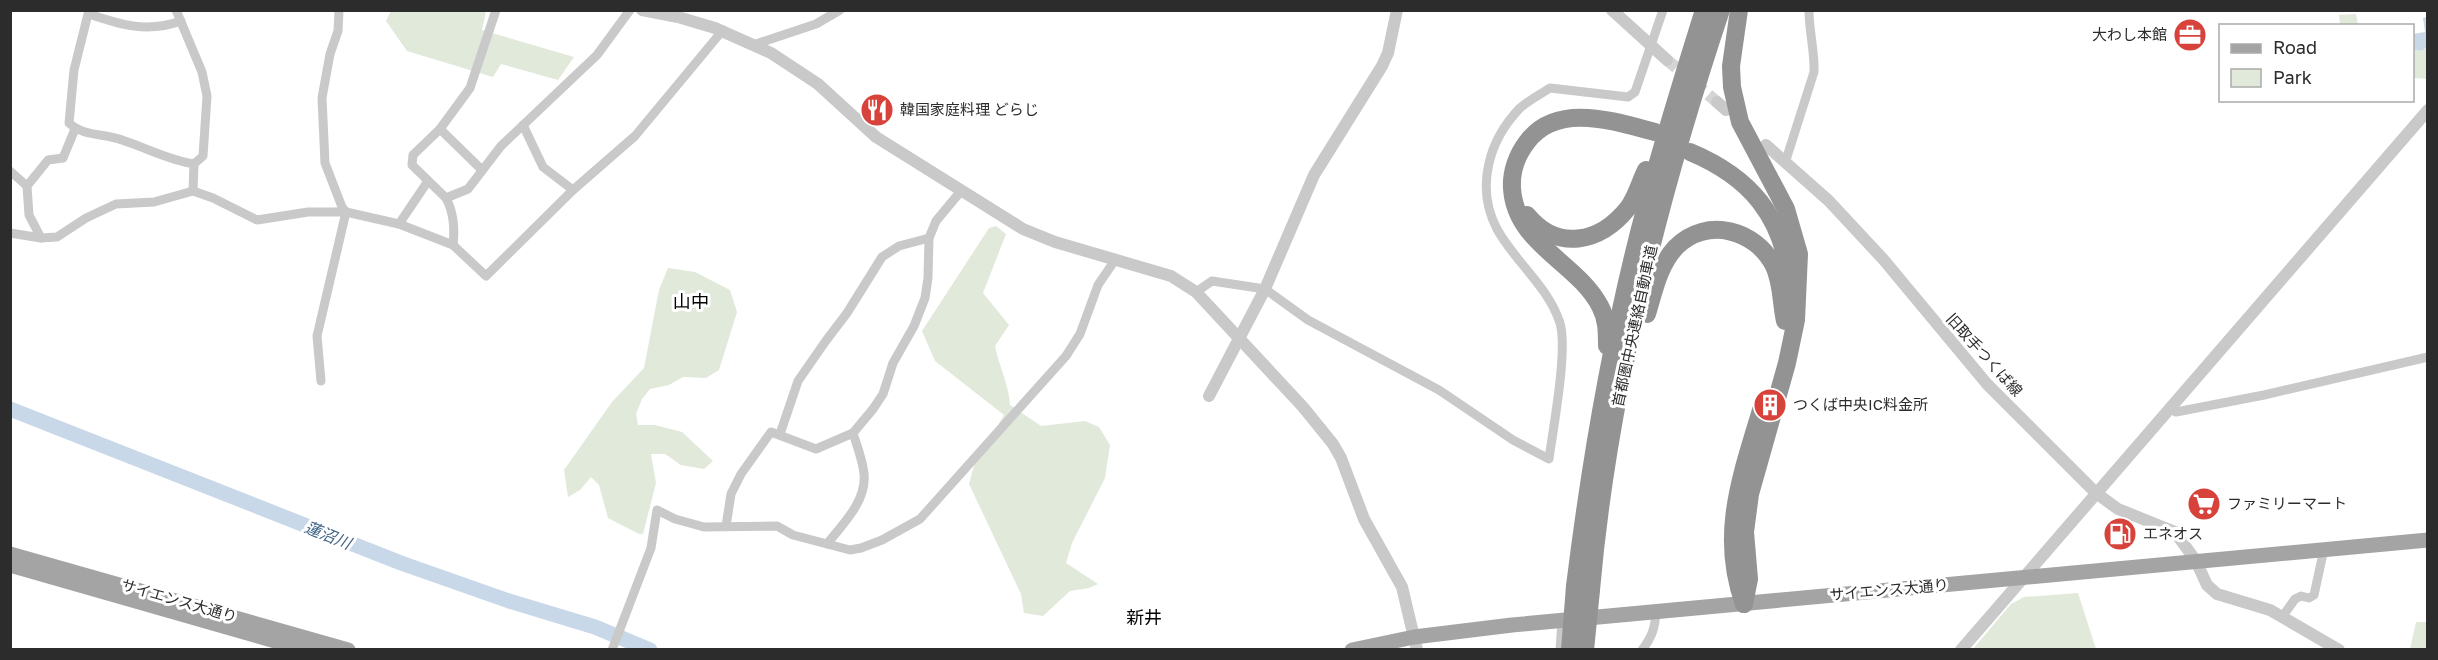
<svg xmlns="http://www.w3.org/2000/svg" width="2438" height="660" viewBox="0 0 2438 660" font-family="'Golos Text','Noto Sans JP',sans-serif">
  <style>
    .green { fill: #e1e9db }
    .water { fill: #c8d8e8 }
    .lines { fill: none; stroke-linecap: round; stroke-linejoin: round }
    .river { stroke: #c8d8e8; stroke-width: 15 }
    .tertiary-tunnel { stroke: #d5d5d5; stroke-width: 12; stroke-dasharray: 12 6; stroke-linecap: butt }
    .minor { stroke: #c9c9c9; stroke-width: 9 }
    .tertiary { stroke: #c9c9c9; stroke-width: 12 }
    .primary { stroke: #a4a4a4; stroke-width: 15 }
    .motorway { stroke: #939393; stroke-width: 18 }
    .motorway-bridge { stroke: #939393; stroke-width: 18 }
    .labels { text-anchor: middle; stroke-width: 6; stroke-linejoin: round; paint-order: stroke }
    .poi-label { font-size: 15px; fill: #2c2c2c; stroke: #fff; text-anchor: start }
    .street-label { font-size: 15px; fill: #2c2c2c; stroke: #fff }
    .water-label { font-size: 16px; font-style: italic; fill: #416487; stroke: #fff }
    .quarter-label { font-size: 18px; fill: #000; stroke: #fff }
  </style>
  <rect width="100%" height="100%" fill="#fff"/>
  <g class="green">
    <path d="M391,11h95l-4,19 92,27 -16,23 -57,-16 -8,13 -86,-26 -21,-30z"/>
    <path d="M2356,14l2,11h-18l-1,-10z"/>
    <path d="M2427,47v32l-14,-1 -1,-28 10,1z"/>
    <path d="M996,226l10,8 -23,59 26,32 -14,21c4,21 14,38 15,59l31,21 44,-5 14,6 11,18 -5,33 -33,65 -6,20 32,21 -9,4 -19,3 -27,25 -19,-3 -3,-19 -52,-110 5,-18 30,-51 -69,-54 -13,-30 67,-103z"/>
    <path d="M668,268l27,4 35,18 7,22 -18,58 -13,8 -23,-1 -14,8 -19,4 -8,10 -6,15 2,11h17l27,7 31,29 -9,8 -23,-4 -16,-11h-14l5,29 -13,51h-4l-31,-16 -9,-33 -8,-8 -11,13 -12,7 -4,-27 48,-68 32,-34 15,-78z"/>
    <path d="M2078,593l18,56h-123l38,-45 13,-7z"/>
    <path d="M2416,622h11v27h-17z"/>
  </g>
  <path class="water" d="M2427,17v30l-5,4 -9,-1v-16l12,-2 -2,-14z"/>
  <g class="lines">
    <path class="river" d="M10,409l391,154 108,38 86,26 55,23"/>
    <path class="tertiary-tunnel" d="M1667,60l50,42"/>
    <g class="minor">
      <path d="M89,10l-15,60 -5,53c15,14 36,10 53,17 25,8 46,20 72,24"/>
      <path d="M176,10l26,62 5,24 -4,60 -9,8 -1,27"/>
      <path d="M89,14c32,11 58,19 92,7"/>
      <path d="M756,44l60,-20 24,-14"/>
      <path d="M523,125l20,42 30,23"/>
      <path d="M440,129l-27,26 -1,10 34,33 22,-9 33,-43 96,-91 33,-45"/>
      <path d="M1785,163l29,-91c1,-20 -5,-40 -5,-62"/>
      <path d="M482,170l-42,-41 30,-41 26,-78"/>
      <path d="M10,171l17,15"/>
      <path d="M446,198c8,15 9,30 7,47"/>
      <path d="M399,224l29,-43"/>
      <path d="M10,233l31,5 16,-1 29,-19 30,-14 38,-2 39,-11 20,7 44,22 51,-8h38l53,12 54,21 33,31 87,-86 62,-54 88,-106"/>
      <path d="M41,238l-12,-23 -2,-29 21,-26 15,-2 12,-29"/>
      <path d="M1196,292l16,-11 53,8 43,31 131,70 74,50 36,19c4,-30 19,-109 11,-136 -12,-37 -45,-61 -63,-94 -22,-42 -8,-89 23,-121 9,-8 21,-14 30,-20l78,9 7,-5 28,-82"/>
      <path d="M321,381l-4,-45 29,-124 -4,-5 -17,-44 -3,-65 8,-44 8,-23 1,-21"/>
      <path d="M2169,408l7,4 88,-17 164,-38"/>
      <path d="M780,434l18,-53 27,-39 22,-29 35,-56 17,-11 30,-8"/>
      <path d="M726,526l5,-32 10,-20 30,-42 45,17 37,-16"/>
      <path d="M827,544c15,-19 40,-43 37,-70 -1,-13 -7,-28 -11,-41l20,-24 10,-15 10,-31 21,-37 11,-28 3,-20 1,-40 7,-17 25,-30"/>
      <path d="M2282,617l13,-18 6,-3 8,2 5,-3 10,-46"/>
      <path d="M612,650l39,-102 6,-38 18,9 29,8 73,-1 16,9 57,15 11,-2 21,-8 38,-21 146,-163 14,-22 18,-49 17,-25"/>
      <path d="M1560,650l2,-29"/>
      <path d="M1642,650c10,-13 13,-22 14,-38"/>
    </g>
    <g class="tertiary">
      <path d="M642,10l36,7 37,11 56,25 47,31 58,53 147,92 32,13 116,34 25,16 107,115 30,37 8,14 23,61 38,68 15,63"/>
      <path d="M1612,10l55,50"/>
      <path d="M1717,102l9,8"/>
      <path d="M1766,145l63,56 54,58 104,125 109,109 22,16 57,23 21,29 11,24 10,9 53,16 69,40"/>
      <path d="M1209,396l56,-107 49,-114 68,-109 6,-13 9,-43"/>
      <path d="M1961,650l467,-540"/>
    </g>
    <g class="primary">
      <path d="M10,554l338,96"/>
      <path d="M10,565l297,85"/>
      <path d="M1352,650l62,-13 98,-12 916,-85"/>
    </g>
    <g class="motorway">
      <path d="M1739,10l-8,56 1,21 8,35 46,87 13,45 -3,66 -9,43 -37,131 -5,38 4,47 -5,25"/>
      <path d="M1690,152c60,25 93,64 100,130"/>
      <path d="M1527,215c30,37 73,28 101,-7 8,-10 12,-26 18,-38"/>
      <path d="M1647,314c7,-23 12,-49 29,-67 31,-31 80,-17 98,19 8,17 7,37 11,55"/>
      <path d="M1607,346c0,-15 0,-27 -7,-40 -23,-44 -85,-62 -88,-118 -1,-16 5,-33 15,-46 30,-41 89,-20 128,-10"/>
      <path d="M1575,586c16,-129 38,-258 72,-384 17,-64 37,-128 57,-192"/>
      <path d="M1591,590c17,-195 68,-394 130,-580"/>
      <path d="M1744,604c-25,-69 -3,-127 17,-194"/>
    </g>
    <g class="motorway-bridge">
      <path d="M1570,650l5,-64"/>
      <path d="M1585,650l6,-60"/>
    </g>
  </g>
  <defs>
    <symbol id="office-disc" viewBox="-11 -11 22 22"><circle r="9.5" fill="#d7423b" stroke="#fff"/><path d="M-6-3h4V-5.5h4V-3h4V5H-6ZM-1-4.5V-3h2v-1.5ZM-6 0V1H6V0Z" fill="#fff"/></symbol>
    <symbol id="restaurant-disc" viewBox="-11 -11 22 22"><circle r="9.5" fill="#d7423b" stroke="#fff"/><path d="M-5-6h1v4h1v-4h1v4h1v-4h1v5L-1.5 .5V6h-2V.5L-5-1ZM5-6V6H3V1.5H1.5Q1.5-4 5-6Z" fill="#fff"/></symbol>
    <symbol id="building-disc" viewBox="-11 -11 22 22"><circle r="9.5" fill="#d7423b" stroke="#fff"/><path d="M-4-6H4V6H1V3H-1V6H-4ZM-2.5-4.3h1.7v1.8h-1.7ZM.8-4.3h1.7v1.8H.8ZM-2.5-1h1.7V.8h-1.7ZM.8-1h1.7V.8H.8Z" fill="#fff"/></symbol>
    <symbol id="supermarket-disc" viewBox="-11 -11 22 22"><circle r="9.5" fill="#d7423b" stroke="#fff"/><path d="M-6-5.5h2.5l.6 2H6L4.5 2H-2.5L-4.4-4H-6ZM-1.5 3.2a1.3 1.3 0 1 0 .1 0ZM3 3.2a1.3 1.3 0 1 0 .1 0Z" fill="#fff"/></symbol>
    <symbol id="fuel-disc" viewBox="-11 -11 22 22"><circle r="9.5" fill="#d7423b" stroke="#fff"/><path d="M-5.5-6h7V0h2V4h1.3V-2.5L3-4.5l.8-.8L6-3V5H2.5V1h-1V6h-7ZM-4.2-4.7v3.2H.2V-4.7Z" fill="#fff"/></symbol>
  </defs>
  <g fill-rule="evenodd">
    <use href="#office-disc" x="2171" y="16" width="38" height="38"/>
    <use href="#restaurant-disc" x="858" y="91" width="38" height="38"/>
    <use href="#building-disc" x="1751" y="386" width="38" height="38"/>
    <use href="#supermarket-disc" x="2185" y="485" width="38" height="38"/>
    <use href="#fuel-disc" x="2101" y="515" width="38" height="38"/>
  </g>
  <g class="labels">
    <g class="poi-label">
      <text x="2167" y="40" text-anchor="end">大わし本館</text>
      <text x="900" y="115">韓国家庭料理 どらじ</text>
      <text x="1793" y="410">つくば中央IC料金所</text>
      <text x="2227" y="509">ファミリーマート</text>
      <text x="2143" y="539">エネオス</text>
    </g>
    <g class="street-label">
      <text transform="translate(1635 326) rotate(-78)" y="5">首都圏中央連絡自動車道</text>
      <text transform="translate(1984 355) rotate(48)" y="5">旧取手つくば線</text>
      <text transform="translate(1889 590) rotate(-5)" y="5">サイエンス大通り</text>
      <text transform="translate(179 601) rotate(16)" y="5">サイエンス大通り</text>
    </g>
    <g class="water-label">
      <text transform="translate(328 535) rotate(22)" y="6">蓮沼川</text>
    </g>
    <g class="quarter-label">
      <text x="691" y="308">山中</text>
      <text x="1144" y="624">新井</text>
    </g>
  </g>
  <rect width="2438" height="660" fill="none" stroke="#2c2c2c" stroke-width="24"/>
  <rect x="2219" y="24" width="195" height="78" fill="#ffffff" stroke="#ababab" stroke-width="1.5"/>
  <rect x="2231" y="44" width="30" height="9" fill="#a4a4a4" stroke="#ababab" stroke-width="1.5"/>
  <text x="2273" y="54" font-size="18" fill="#2c2c2c">Road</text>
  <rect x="2231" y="69" width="30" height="18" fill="#e1e9db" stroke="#ababab" stroke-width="1.5"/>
  <text x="2273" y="84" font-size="18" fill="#2c2c2c">Park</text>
</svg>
